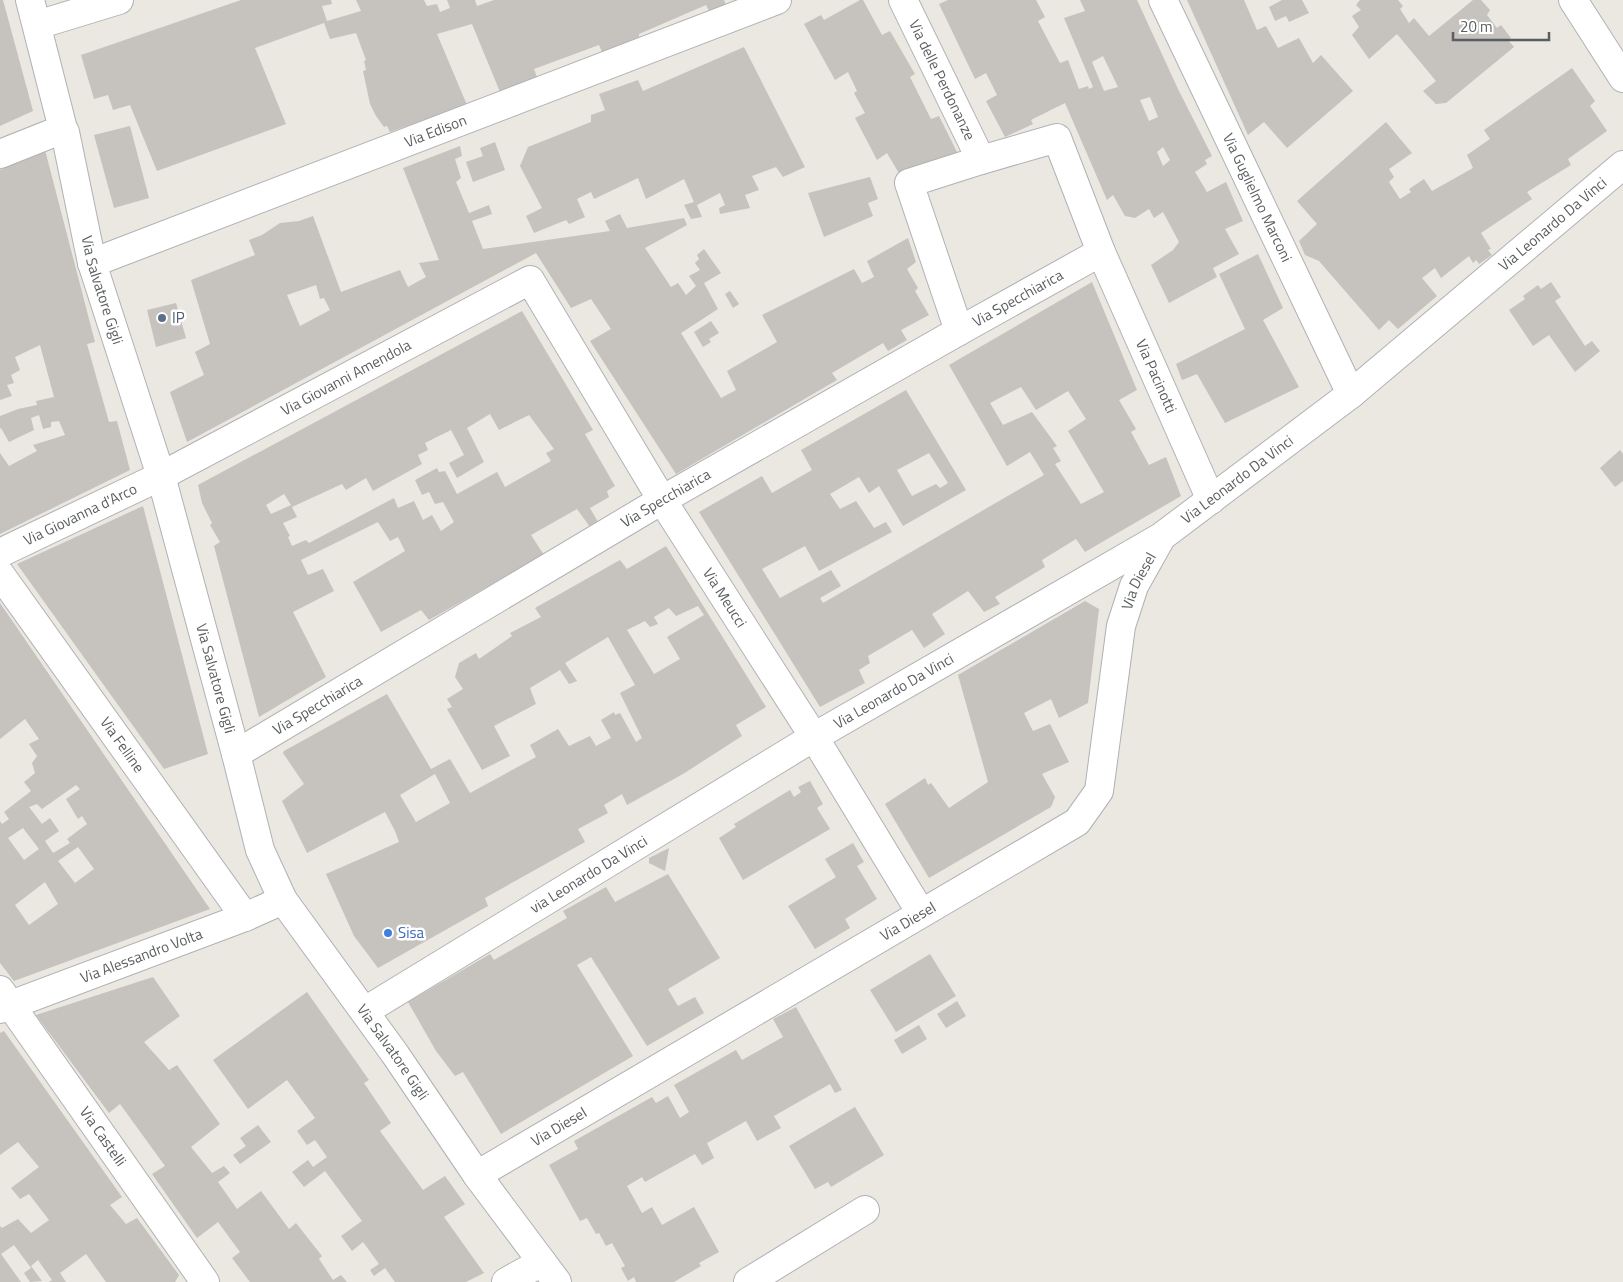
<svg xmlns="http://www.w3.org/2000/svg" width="1623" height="1282" viewBox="0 0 1623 1282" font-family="'Titillium Web',sans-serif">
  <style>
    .building { fill: #c6c2be; fill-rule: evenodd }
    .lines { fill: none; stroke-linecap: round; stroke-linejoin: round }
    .street-casing { stroke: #afb2b5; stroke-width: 30 }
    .secondary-casing { stroke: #aeb2b5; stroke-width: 30 }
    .street { stroke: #fff; stroke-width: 28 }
    .secondary { stroke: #fff; stroke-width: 28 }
    .service-dot { fill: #5c6f8a; stroke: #fff; stroke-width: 2 }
    .shop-dot { fill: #3f7fe0; stroke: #fff; stroke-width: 2 }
    .labels { text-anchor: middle; stroke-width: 5; stroke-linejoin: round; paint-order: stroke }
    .street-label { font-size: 15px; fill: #5a5e60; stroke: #fff }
    .service-label { font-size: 15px; fill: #4e5e75; stroke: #fff; text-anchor: start }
    .shop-label { font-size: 15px; fill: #366cbe; stroke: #fff; text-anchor: start }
  </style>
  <rect width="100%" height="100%" fill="#ebe7e1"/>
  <g class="building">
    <path d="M0,0h3l30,111 -33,15z"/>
    <path d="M241,0h90l1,4 -10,2 5,15 34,-10 -5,-11h68l3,6 10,-2 3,8 10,-4 -3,-8h28l2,6 17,-6h230l2,5 -17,6 -3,-6 -67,29v3l-37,15 -3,-7 -65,24 3,8 -37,15 -28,-68 -35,10 30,71 -77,27 -3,-6 -3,1 -8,-11 -6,-12 -7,-33 3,-1 -2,-9 2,-1 -10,-27 -26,6 -6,-16 -69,25 31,76 -129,47 -27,-66 -17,5 -5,-15 -14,4 -13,-44z"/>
    <path d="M860,0h3l19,35 8,-4 25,43 -5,3 21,42 8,-3 20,40 -59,19 -13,-22 -10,7 -22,-42 10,-5 -11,-20 3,-2 -9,-19 -13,8 -31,-56 17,-9 3,5z"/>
    <path d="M948,0h88l9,17 -7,4 22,42 8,-3 11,29 9,-3 1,3 4,-2 -29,-69 21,-7 -5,-11h57l41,89 34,67 -7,4 2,4 -12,8 12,20 19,-10 17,39 -18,8 14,25 -26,14 4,9 -48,26 -18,-38 22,-15 6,-8 -16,-30 -9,6 -5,-9 -14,9 -10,-2 -12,-21 -6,5 -42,-97 -34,17 2,4 -28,13 -19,-36 11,-6 -11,-22 -11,6 -36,-75zM1103,56l15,31 -14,4 -12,-29zM1150,97l8,20 -9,4 -9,-21zM1163,147l7,13 -7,6 -6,-14z"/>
    <path d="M1187,0h57l13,30 9,-4 12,22 21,-10 14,25 8,-8 32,36 -66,57 -23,-26 -16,13z"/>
    <path d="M1282,0h20l7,13 -20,9 -3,-6 -11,5 -6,-14z"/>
    <path d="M1360,0h38l5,6 -3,3 9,14 5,-5 15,18 44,-36h8l9,10 -3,5 10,13 4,-3 10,13 -3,2 6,7 -68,56 -10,1 -13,-13 13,-10 -39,-47 -28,25 -17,-24 7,-8 -7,-11 9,-6 -5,-5z"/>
    <path d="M744,47l61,120 -22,10 -7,-10 -24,9 7,14 -14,5 5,13 -30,6 -1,-6 6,-3 -5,-12 -23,12 5,12 -11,2 -7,-14 10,-3 -10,-23 -38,20 -8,-21 -44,21 -3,-7 -14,7 8,18 -16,7 -3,-4 -32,13 -8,-17 16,-8 -22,-42 8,-19 63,-25v-7l14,-5 -6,-16 39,-14 5,11z"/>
    <path d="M1572,68l23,33 -5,5 17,25 -39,28 3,6 -44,27 5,7 -51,34 10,16 -3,1 4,5 -13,9 -3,-4 -3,3 -4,-7 -28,22 -6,-10 -13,10 15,18 -39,33 -9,-9 -10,10 -60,-69 -14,-6 -6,-14 18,-17 -20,-23 89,-79 26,31 -23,16 5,8 -5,5 11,17 11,-7 -2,-3 15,-10 8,12 41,-23 -6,-13 23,-16 -6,-9z"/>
    <path d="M130,126l19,72 -35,10 -20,-73z"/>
    <path d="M495,142l10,28 -32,12 -7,-20 17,-6 -3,-8z"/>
    <path d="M460,146l2,10 -7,3 6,19 -5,4 13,31 20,-8 3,9 -20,7 11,28 127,-18 -5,-10 15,-7 7,14 57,-10 3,7 -42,23 26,39 7,-4 8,12 10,-9 -7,-10 11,-6 -5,-7 4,-4 -2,-4 7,-6 17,24 -17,10 14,26 -37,24 40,65 15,-8 -9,-19 50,-29 -15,-27 92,-46 8,14 12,-6 -7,-16 41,-23 8,24 -9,7 11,19 -3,3 14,24 -28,15 6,10 -19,11 -5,-8 -51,30 5,7 -161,94 -86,-133 21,-12 -20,-30 -20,9 -35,-55 -349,189 -17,-50 34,-17 -9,-23 15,-8 -19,-64 64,-25 -6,-15 13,-5 18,-12 19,-2 14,-5 28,76 59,-22 8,17 18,-10 -7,-14 20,-3 -36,-92zM316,285l4,14 4,-1 6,12 -30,16 -13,-31z"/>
    <path d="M45,150l50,192 -8,2 22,78 8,-1 13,49 -130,64v-81l9,13 28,-15 -4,-6 32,-10 -6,-14 -8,1v5l-8,2 -4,-14 -8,3 3,12 -25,12 -8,-14 -1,1v-13l18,-7 19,-4 -1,-4 18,-4 -14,-52 -25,12 5,13 -9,5 3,8 -7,2 5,11 -12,4v-230z"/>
    <path d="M870,177l8,22 -10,4 5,13 -49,21 -16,-44z"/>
    <path d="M1258,254l25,54 -20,12 36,67 -74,36 -28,-49 -15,6 -6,-16 69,-35 -26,-55z"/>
    <path d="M1092,282l45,108 -18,10 17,29 -5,3 18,33 17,-8 15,39 -96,56 -9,-13 -34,21 3,7 -50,30 5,7 -16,8 -16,-21 -36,23 13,20 -21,14 -12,-18 -44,26 2,7 -11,7 6,13 -45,24 -121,-195 63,-36 10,17 40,-23 -11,-20 105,-60 60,100 -63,36 -24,-40 -10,7 -10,-16 -29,17 10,15 16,-8 18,27 12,-6 6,10 -73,39 -14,-25 -43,23 18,29 51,-28 10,16 -21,12 3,5 221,-128 -14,-23 -23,14 -58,-101zM1021,387l15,23 32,-19 18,28 -18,12 36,61 -23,12 -26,-40 6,-3 -8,-13 4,-2 -25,-34 -29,13 -13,-22zM929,453l19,30 -8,5 -4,-4 -24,12 -15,-26z"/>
    <path d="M1551,282l10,15 -6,4 30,45 7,-5 8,10 -25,21 -26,-37 -16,11 -24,-36 16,-11 -2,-3 15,-11 3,4z"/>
    <path d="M730,291l9,13 -6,4 -8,-14z"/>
    <path d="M176,303l10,35 -30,9 -9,-37z"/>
    <path d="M522,311l71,119 -8,4 30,52 -8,5 2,6 -19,11 8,14 -8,5 -13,-18 -46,26 13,20 -115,65 -8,-10 -40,22 -28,-50 52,-31 -7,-14 -8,4 -12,-19 -77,38 7,15 15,-6 11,22 -41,21 33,65 -67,40 -45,-171 6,-4 -10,-17 2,-2 -10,-20 -4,-18zM490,414l9,16 30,-15 25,34 -8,4 5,8 -46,26 -8,-15 -40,22 -12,-23 -6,1 -2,-4 -22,12 7,15 7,-3 6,12 8,-2 11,20 -13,9 -9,-16 -9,5 -9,-19 -16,7 -4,-10 -85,45 -3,-3 -14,6 -4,-9 2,-1 -7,-13 14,-6 -5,-10 50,-23 4,6 20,-12 7,13 49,-27 -4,-9 10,-5 -3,-7 26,-13 13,25 -15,8 8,15 27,-16 -17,-34zM284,494l7,11 -20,9 -5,-9z"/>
    <path d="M711,321l8,12 -10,6 2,3 -8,5 -9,-15z"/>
    <path d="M1620,450l3,4v27l-8,6 -15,-19z"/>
    <path d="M143,506l65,248 -44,15 -147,-205z"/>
    <path d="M666,546l100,161 -30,18 6,11 -59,38 -56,31 -5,-11 -18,11 4,8 -30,16 7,13 -100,56 3,8 -110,62 -24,-32 -28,-62 73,-32 -4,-11 -10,-19 -78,41 -25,-52 22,-17 -21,-31 1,-2 103,-57 44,75 19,-10 20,34 66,-36 -6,-12 28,-16 11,17 21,-10 6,10 15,-8 -10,-18 13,-8 1,3 5,-2 16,29 6,-4 -22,-45 15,-8 -27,-48 -43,26 12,18 -8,3 -9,-14 -30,18 6,16 -42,22 16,30 -28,14 -35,-61 5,-2 -5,-8 16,-10 -8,-12 4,-14 17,-10 3,6 33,-23 -2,-3 31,-16 -6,-9 85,-48 7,9zM698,606l6,9 -37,22 13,22 -26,15 -27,-44 18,-9 5,6 8,-3 -4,-7 15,-9 7,8zM435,774l15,29 -34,19 -16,-27z"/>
    <path d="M1085,601l14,8 -11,94 -29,15 -8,-19 -27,14 9,18 17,-7 19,38 -27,12 13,23 -4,10 -122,71 -44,-74 40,-26 3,7 3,-2 18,25 39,-26 -30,-107z"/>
    <path d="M0,603l210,306 -196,72 -14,-18v-142l2,3 7,-5 -5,-7 27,-21 -7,-9 11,-9 -3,-10 5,-7 -8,-12 10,-5 -14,-20 -25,20zM76,785l4,4 -14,10 12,20 4,-3 5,8 -20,15 3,4 -17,10 -8,-12 14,-10 -9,-13 -8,6 -13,-17 8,-3 5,5zM23,828l16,21 -15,11 -16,-22zM78,847l16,22 -19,14 -17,-22zM45,882l13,22 -29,21 -14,-20z"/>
    <path d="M810,781l13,23 -6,4 13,21 -87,51 -24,-42 17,-11 -2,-3 56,-34 4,7 7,-5 -3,-5z"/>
    <path d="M853,843l11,19 -7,4 20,33 -32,20 5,9 -35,21 -27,-43 48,-29 -11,-18z"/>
    <path d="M669,848l-4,23 -16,-8v-5z"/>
    <path d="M668,874l52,84 -52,31 10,17 17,-9 9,16 -57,33 -56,-89 -14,8 56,91 -132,78 -38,-62 -8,4 -19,-25 -28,-49 82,-48 4,6 73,-42 -4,-7 43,-24 9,15z"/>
    <path d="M930,954l26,42 -60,36 -26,-42z"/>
    <path d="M153,977l27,39 -36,26 25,28 8,-5 43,59 -29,23 21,26 12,-7 6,7 -12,9 19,27 24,-18 28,38 7,-6 26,33 -3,3 14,21 8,-5 6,7h-97l-18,-24 8,-6 -22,-30 -21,16 -45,-64 13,-8 -45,-62 -11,9 -73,-98z"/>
    <path d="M307,992l62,88 -5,3 27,40 -11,8 43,59 22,-14 20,28 -21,13 40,56 -18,9h-71l-10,-14 -11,8 -4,-6 9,-6 -16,-22 -11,9 -11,-15 21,-15 -37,-50 -21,16 -12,-15 16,-12 5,7 14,-10 -12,-17 -8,5 -10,-14 18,-13 -28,-38 -39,29 -35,-49z"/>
    <path d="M957,1001l9,15 -20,12 -9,-14z"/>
    <path d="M796,1007l46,83 -7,3 -5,-9 -56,32 7,12 -24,13 -11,-20 -39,22 7,15 -12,7 -7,-11 -50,28 -3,-5 -15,9 15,27 10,-6 10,18 32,-18 25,45 -20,11 2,3 -27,16h-38l-2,-5 -6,4 -7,-13 4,-2 -13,-23 -6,3 -7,-13 -3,1 -9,-16 -7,3 -31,-56 29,-16 -4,-8 78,-44 4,6 12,-7 12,22 9,-6 -15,-27 62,-35 6,10 41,-23 -10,-18z"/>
    <path d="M919,1025l8,14 -25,15 -8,-14z"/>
    <path d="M4,1031l118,166 -12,8 16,19 11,-6 42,57 -4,7h-69l-20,-28 -26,19 6,9h-17l3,-2 -14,-20 -7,6 11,15 -12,1 -6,-9 7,-5 -17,-23 -13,9 20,28h-21v-56l2,2 16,-9 13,14 18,-13 -20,-26 -9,5 -9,-11 28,-21 -21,-25 -18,13v-122z"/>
    <path d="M855,1107l29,48 -53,32 -3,-5 -13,7 -26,-43z"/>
    <path d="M258,1125l13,17 -31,22 -7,-9 13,-9 -6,-8z"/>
  </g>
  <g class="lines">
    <defs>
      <g id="street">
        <path id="s1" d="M903,0l78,160"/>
        <path id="s2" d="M1163,0l188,394"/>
        <path d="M1573,0l50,78"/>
        <path d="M37,25l82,-25"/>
        <path d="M0,154l63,-25"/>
        <path id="s3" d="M92,263l685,-263"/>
        <path id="s4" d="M959,331l-50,-148 72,-23 76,-22 44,114 110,248"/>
        <path id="s5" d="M0,553l161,-77 369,-196 132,220 152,237 107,176"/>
        <path id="s6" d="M0,574l245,343"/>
        <path id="s7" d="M236,754l426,-254 297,-169 142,-79"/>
        <path id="s8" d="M0,990l205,292"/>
        <path id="s9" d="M0,1009l245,-92 38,-17"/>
        <path id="s10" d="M365,1011l449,-274 347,-200 190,-143 272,-229"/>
        <path id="s11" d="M477,1175l600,-353 22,-31 22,-165 13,-40 27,-48"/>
        <path d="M506,1282l36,-20"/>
        <path d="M748,1282l117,-72"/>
      </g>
      <g id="secondary">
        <path id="s12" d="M30,0l33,129 2,3 27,131 69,213 75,278 24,96 23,50 112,154 82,121 80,107"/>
      </g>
    </defs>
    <use href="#street" class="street-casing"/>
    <use href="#secondary" class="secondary-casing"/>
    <use href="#street" class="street"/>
    <use href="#secondary" class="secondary"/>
  </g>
  <circle class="service-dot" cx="162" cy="318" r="5"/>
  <circle class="shop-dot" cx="388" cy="933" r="5"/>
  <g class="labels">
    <g class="street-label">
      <text dy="5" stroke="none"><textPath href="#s1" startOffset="89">Via delle Perdonanze</textPath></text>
      <text dy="5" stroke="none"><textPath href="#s3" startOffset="368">Via Edison</textPath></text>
      <text dy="5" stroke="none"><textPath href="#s2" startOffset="219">Via Guglielmo Marconi</textPath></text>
      <text dy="5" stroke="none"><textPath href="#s10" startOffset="1428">Via Leonardo Da Vinci</textPath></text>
      <text dy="5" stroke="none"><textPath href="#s12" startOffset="299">Via Salvatore Gigli</textPath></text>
      <text dy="5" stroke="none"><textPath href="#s7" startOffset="905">Via Specchiarica</textPath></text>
      <text dy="5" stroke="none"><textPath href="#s4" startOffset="569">Via Pacinotti</textPath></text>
      <text dy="5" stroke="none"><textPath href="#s5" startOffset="388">Via Giovanni Amendola</textPath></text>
      <text dy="5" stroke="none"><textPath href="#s10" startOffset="1022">Via Leonardo Da Vinci</textPath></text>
      <text dy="5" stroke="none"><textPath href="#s7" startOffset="500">Via Specchiarica</textPath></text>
      <text dy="5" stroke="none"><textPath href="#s5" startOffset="89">Via Giovanna d'Arco</textPath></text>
      <text dy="5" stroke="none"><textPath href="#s11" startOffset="949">Via Diesel</textPath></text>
      <text dy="5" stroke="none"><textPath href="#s5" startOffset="969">Via Meucci</textPath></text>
      <text dy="5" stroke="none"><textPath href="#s12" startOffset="704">Via Salvatore Gigli</textPath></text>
      <text dy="5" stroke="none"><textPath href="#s10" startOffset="618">Via Leonardo Da Vinci</textPath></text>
      <text dy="5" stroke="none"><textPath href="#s7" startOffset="95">Via Specchiarica</textPath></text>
      <text dy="5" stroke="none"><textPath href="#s6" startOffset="210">Via Felline</textPath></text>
      <text dy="5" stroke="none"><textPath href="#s10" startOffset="262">via Leonardo Da Vinci</textPath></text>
      <text dy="5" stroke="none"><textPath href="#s11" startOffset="500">Via Diesel</textPath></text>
      <text dy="5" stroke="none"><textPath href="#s9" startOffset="151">Via Alessandro Volta</textPath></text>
      <text dy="5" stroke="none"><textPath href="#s12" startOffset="1124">Via Salvatore Gigli</textPath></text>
      <text dy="5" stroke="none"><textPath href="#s11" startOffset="95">Via Diesel</textPath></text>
      <text dy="5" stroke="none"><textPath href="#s8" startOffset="179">Via Castelli</textPath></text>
    </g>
    <g class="service-label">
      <text x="172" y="323">IP</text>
    </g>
    <g class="shop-label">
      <text x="398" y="938">Sisa</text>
    </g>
  </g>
  <path d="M1453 32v8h96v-8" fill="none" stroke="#5a5e60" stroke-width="2.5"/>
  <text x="1460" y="32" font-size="15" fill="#5a5e60" stroke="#ffffff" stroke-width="4" paint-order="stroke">20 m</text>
</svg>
